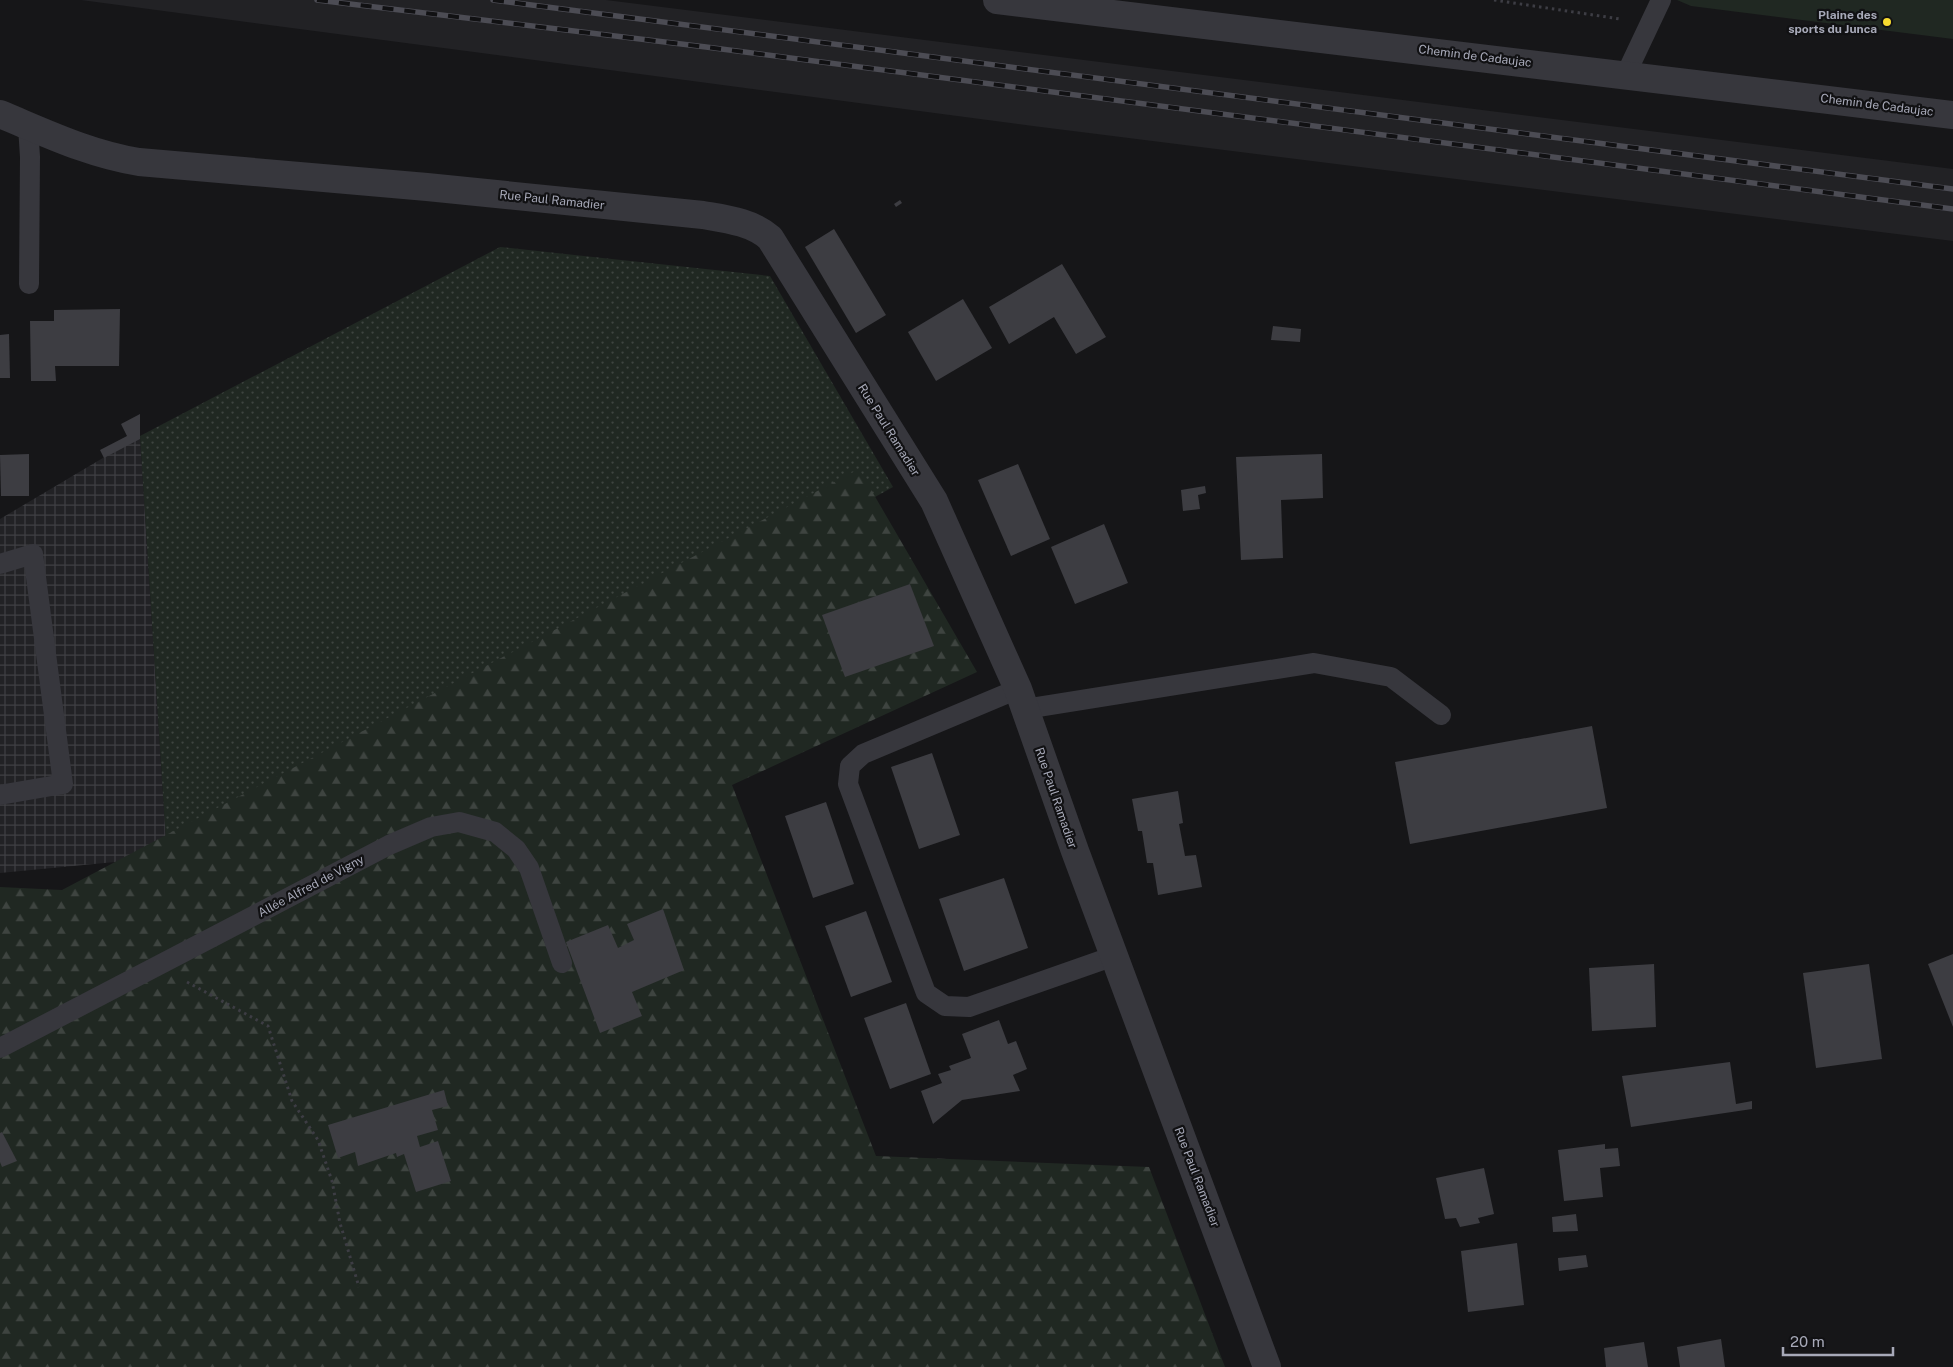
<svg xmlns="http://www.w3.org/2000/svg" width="1953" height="1367" viewBox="0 0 1953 1367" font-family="'Public Sans',sans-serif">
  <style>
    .built { fill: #222225 }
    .industrial { fill: url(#industrial-grid) }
    .grass { fill: url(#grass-dots) }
    .forest { fill: url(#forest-firs) }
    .pitch { fill: #202822 }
    .building { fill: #3d3d42 }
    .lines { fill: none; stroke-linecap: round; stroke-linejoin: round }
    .path { stroke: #3d3d44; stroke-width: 3; stroke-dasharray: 2.5 4; stroke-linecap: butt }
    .lane { stroke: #37373d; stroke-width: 20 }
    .street { stroke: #37373d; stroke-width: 28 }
    .rail-casing { stroke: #4c4c54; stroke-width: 5.5 }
    .rail { stroke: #111113; stroke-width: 4; stroke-dasharray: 11; stroke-linecap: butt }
    .poi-dot { fill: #f7db2f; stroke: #111113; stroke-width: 2 }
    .labels { text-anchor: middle; stroke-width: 4.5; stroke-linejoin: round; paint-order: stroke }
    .poi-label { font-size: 12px; font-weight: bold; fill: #a7a9b8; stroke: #111113; text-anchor: end }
    .street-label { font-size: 12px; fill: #a7a9b8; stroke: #111113 }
  </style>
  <defs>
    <pattern id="industrial-grid" width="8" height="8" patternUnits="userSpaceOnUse" patternTransform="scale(1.25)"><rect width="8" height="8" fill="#222225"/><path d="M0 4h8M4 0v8" fill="none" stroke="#3f3f43"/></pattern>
    <pattern id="grass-dots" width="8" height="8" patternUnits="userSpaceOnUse" patternTransform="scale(1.25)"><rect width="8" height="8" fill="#202822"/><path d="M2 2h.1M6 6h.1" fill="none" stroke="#3e4440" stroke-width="1.8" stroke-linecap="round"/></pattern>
    <pattern id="forest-firs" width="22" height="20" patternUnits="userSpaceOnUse" patternTransform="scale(1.25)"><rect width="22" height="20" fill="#202822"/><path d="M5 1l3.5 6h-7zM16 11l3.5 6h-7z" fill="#3e4440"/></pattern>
  </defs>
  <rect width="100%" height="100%" fill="#161618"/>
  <path class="built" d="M81,0h525l1347,169v72l-920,-115z"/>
  <path class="industrial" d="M140,436l27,421 -167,16v-354z"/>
  <path class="grass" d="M500,247l270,29 123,211 -700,390 -26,-20 -27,-421z"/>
  <path class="forest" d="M859,469l118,203 -245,113 144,371 273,11 76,200h-1225v-480l62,3z"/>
  <path class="pitch" d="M1677,0h276v39l-262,-33z"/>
  <g class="building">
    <path d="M900,200l2,3 -6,4 -2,-3z"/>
    <path d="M834,229l52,86 -30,18 -51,-86z"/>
    <path d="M1062,264l44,73 -30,17 -22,-37 -45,27 -20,-37z"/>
    <path d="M963,299l29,49 -56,33 -28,-49z"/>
    <path d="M120,309l-1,57h-64l1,15h-25l-1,-60h24v-11z"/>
    <path d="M1273,326l28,3 -1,13 -29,-2z"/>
    <path d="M9,334l1,44h-10v-43z"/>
    <path d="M140,414v25l-36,19 -4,-8 27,-14 -6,-12z"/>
    <path d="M29,454v42h-28l-1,-41z"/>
    <path d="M1322,454l1,44 -42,2 2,58 -42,2 -5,-103z"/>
    <path d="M1018,464l32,75 -39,17 -33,-76z"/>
    <path d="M1205,486l1,7 -8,2 2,14 -17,2 -2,-21z"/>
    <path d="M1104,524l24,59 -53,21 -24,-57z"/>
    <path d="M910,584l24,62 -89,31 -23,-62z"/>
    <path d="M1592,726l15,82 -197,36 -15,-82z"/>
    <path d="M932,753l28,82 -41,14 -28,-82z"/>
    <path d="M1178,791l5,32 -4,1 6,32 11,-1 6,32 -44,8 -5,-32h-6l-5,-32h-4l-6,-32z"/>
    <path d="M826,802l28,82 -41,14 -28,-82z"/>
    <path d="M1004,878l24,70 -64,23 -25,-72z"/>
    <path d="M663,909l21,61 -52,22 10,24 -42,17 -34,-91 42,-17 10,23 16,-8 -7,-16z"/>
    <path d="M866,911l26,71 -41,15 -26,-71z"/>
    <path d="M1953,954v73l-25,-63z"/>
    <path d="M1654,964l2,63 -64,4 -3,-63z"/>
    <path d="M1869,964l13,95 -66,9 -13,-95z"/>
    <path d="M906,1003l25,71 -41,15 -26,-71z"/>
    <path d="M999,1020l9,24 8,-3 11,28 -14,6 7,16 -58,9 -29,24 -12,-33 21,-8 -4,-9 13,-4 -2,-4 22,-8 -9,-24z"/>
    <path d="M1730,1062l6,42 16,-3v8l-121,18 -9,-51z"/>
    <path d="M444,1090l4,16 -16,4 6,20 -21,6 3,11 18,-6 13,40 -35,11 -12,-38 -7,3 -1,-4 -38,13 -3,-14 -17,6 -10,-33z"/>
    <path d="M2,1132l15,29 -15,6 -2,-5v-29z"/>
    <path d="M1605,1144v5l13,-1 2,18 -20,2 3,29 -39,4 -6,-51z"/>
    <path d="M1484,1168l10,46 -16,4 2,5 -20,4 -4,-9 -11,1 -9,-41z"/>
    <path d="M1576,1214l2,17 -25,1 -1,-15z"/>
    <path d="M1517,1243l7,62 -56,7 -7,-61z"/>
    <path d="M1586,1255l2,12 -29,4 -1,-13z"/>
    <path d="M1721,1339l4,28h-45l-3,-20z"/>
    <path d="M1644,1342l4,25h-42l-2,-19z"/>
  </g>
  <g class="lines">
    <g class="path">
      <path d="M1494,0l126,19"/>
      <path d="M187,982l81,44 24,75 26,39 14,41 8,42 19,64"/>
    </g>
    <g class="lane">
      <path d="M1626,74l35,-74"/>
      <path d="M28,126l2,31 -1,127"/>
      <path d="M0,564l33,-10 30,230 -63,11"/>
      <path d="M1018,689l-155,65 -13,12 -2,18 78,209 19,13 24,1 145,-51"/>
      <path d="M1025,709l289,-46 77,14 50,38"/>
      <path d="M0,1048l389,-203 42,-18 28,-5 36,10 21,17 13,19 33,95"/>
    </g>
    <g class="street">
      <path d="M997,0l956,115"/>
      <path d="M0,114c46,19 89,40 139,48l288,25 276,28c23,4 49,7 67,23l164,263 84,188 57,162 192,516"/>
    </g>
    <defs>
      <g id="rail">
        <path d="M317,0l389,47 1247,162"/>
        <path d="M493,0l1460,189"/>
      </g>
    </defs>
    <use href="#rail" class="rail-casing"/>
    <use href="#rail" class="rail"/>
  </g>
  <circle class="poi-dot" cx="1887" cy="22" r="5"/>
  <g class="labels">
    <g class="poi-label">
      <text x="1877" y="19">Plaine des<tspan x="1877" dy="14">sports du Junca</tspan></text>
    </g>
    <g class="street-label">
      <text transform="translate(1475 56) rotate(7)" y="4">Chemin de Cadaujac</text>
      <text transform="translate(1877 105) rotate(7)" y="4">Chemin de Cadaujac</text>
      <text transform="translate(552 200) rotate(6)" y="4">Rue Paul Ramadier</text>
      <text transform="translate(889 430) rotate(58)" y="4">Rue Paul Ramadier</text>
      <text transform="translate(1056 798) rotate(71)" y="4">Rue Paul Ramadier</text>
      <text transform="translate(311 886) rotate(-28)" y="4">Allée Alfred de Vigny</text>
      <text transform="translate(1197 1177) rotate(69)" y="4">Rue Paul Ramadier</text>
    </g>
  </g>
  <path d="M1783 1347v8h110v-8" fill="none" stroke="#a7a9b8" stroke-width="2.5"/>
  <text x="1790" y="1347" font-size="15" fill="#a7a9b8" stroke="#111113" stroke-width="4" paint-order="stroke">20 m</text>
</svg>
